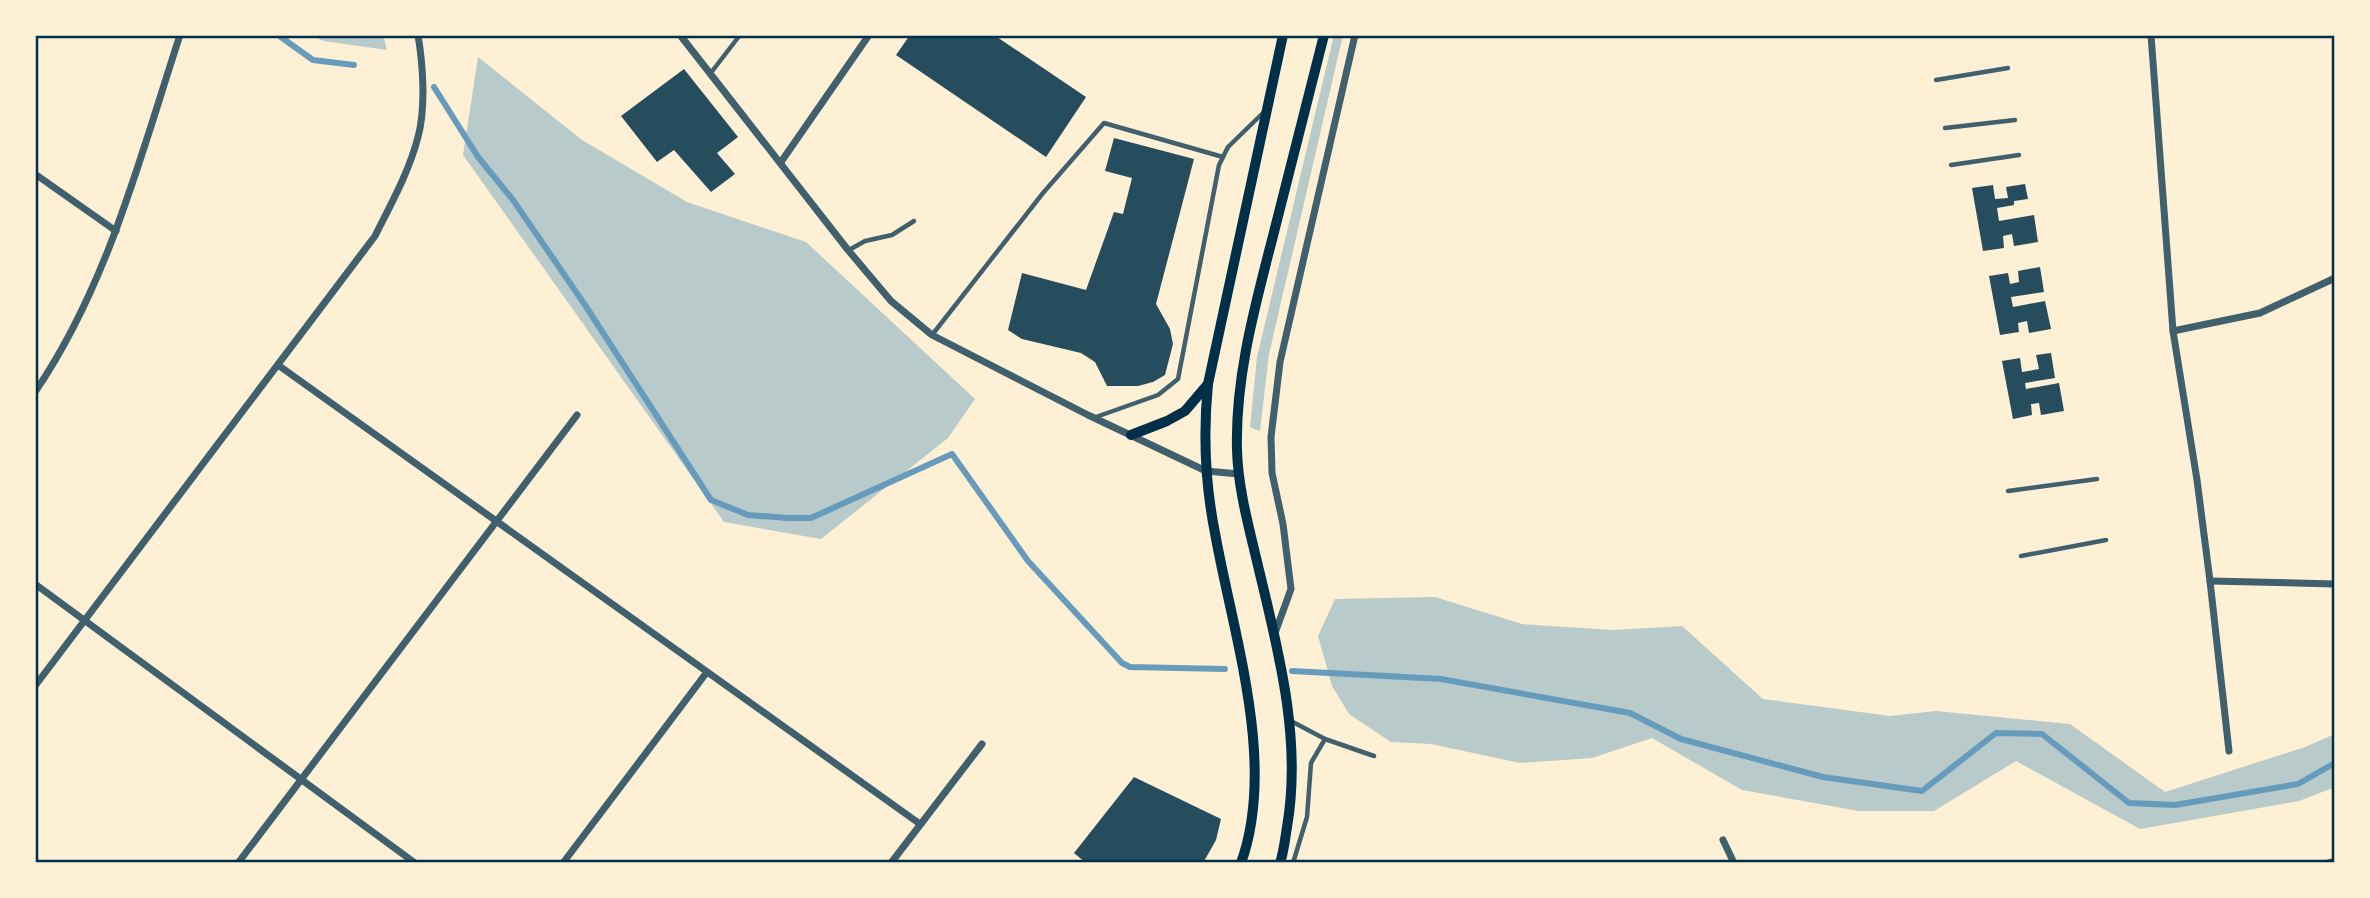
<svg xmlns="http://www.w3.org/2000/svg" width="2370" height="898" viewBox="0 0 2370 898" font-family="Overpass,sans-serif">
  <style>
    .green { fill: #b9caca }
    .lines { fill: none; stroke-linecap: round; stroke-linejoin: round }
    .stream { stroke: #669bbc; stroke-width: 6 }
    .building { fill: #264d5e }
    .service { stroke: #3f606c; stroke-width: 4.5 }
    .minor { stroke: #3f606c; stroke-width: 7 }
    .secondary { stroke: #003049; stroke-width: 10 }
    .neatline { fill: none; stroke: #003049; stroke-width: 2.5 }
  </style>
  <rect width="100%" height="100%" fill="#fdf0d5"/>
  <g class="green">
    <path d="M310,35h73l4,15 -63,-9z"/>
    <path d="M1334,35h9l-74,319 -9,77 -10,-4 7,-70z"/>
    <path d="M478,57l104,83 105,62 119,40 169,157 -27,39 -127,101 -97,-17 -261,-367z"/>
    <path d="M1435,597l87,27 92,6 68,-4 81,73 127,17 46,-5 134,13 95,68 140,-45 30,-13v53l-36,14 -159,28 -124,-68 -82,50h-75l-117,-21 -90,-52 -60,20 -72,5 -89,-19 -40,-2 -42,-28 -17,-28 -14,-50 17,-37z"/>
  </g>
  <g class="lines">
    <g class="stream">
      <path d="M278,35l35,25 41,5"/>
      <path d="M434,87l44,70 35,43 72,105 126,195 37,15 40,3h23l141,-64 76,107 94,102 8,4 95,2"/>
      <path d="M1292,671l149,8 189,34 51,26 142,38 99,14 74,-58 46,1 87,69 46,2 123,-21 37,-21"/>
    </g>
  </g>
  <g class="building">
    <path d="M910,35h84l92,62 -40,60 -150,-102z"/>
    <path d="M684,69l54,68 -21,16 18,21 -24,18 -37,-42 -17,12 -36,-46z"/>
    <path d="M1114,138l80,21 -38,145 14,25 3,15 -8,31 -12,7 -15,4h-31l-12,-24 -14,-9 -59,-14 -14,-9 14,-57 64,17 28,-78 9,2 9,-36 -27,-7z"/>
    <path d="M2025,184l3,15 -14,2v4l-17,3 2,13 35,-6 4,27 -24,4 -2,-12 -9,2 1,12 -21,3 -11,-63 21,-3 2,14 13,-1 -2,-11z"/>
    <path d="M2040,267l4,25 -33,5 2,10 32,-6 6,28 -22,4 -2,-12 -9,2 1,9 -19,3 -11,-59 19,-3 2,11 9,-2 -1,-11z"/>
    <path d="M2051,353l4,25 -30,5 1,6 33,-6 5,28 -23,4 -2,-12 -8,1 1,11 -19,4 -11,-58 18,-3 2,14 17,-3 -3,-14z"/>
    <path d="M1134,777l87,42 -5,21 -13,23h-117l-12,-10z"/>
  </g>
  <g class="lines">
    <g class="service">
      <path d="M710,74l30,-39"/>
      <path d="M1936,80l72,-12"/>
      <path d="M1945,128l70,-8"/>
      <path d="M1951,165l68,-10"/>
      <path d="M849,250l16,-9 27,-6 22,-14"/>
      <path d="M932,335l111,-142 61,-70 119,34"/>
      <path d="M1096,417l62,-22 20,-16 41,-214 9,-18 36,-35"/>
      <path d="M2008,491l89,-12"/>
      <path d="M2021,556l85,-16"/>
      <path d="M1291,721l34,18 49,17"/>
      <path d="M1293,863l14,-46 4,-54 14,-24"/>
    </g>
    <g class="minor">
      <path d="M680,35l168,215 43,51 41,34 156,80 118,56 33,3"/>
      <path d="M2151,35l22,296 24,149 13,101 19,170"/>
      <path d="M781,162l88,-127"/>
      <path d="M35,174l81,57"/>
      <path d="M2173,331l87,-18 75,-35"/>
      <path d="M278,365l642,459"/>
      <path d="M35,392c73,-107 105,-235 145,-357"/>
      <path d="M2210,581l125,3"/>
      <path d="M35,584l380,279"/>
      <path d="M1275,633l16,-44 -8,-65 -11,-51 -1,-36 9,-75 75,-327"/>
      <path d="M35,686l340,-450c16,-32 34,-64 43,-99 8,-29 5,-72 0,-102"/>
      <path d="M1723,840l11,23"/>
      <path d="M238,863l339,-448"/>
      <path d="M563,863l144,-191"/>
      <path d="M891,863l91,-119"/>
      <path d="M2328,863l7,-2"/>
    </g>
    <g class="secondary">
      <path d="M1131,435l36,-14 18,-10 23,-27"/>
      <path d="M1241,863c36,-100 -8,-229 -26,-330 -10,-50 -12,-99 -7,-149l75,-349"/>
      <path d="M1280,863c4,-12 5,-24 7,-36 15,-86 -8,-174 -28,-257 -9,-39 -21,-80 -22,-120 -2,-73 18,-144 36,-214 17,-67 34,-134 51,-201"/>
    </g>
  </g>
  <rect width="2370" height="898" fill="none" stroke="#fdf0d5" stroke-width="74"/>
  <rect x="37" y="37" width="2296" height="824" class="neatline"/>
</svg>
